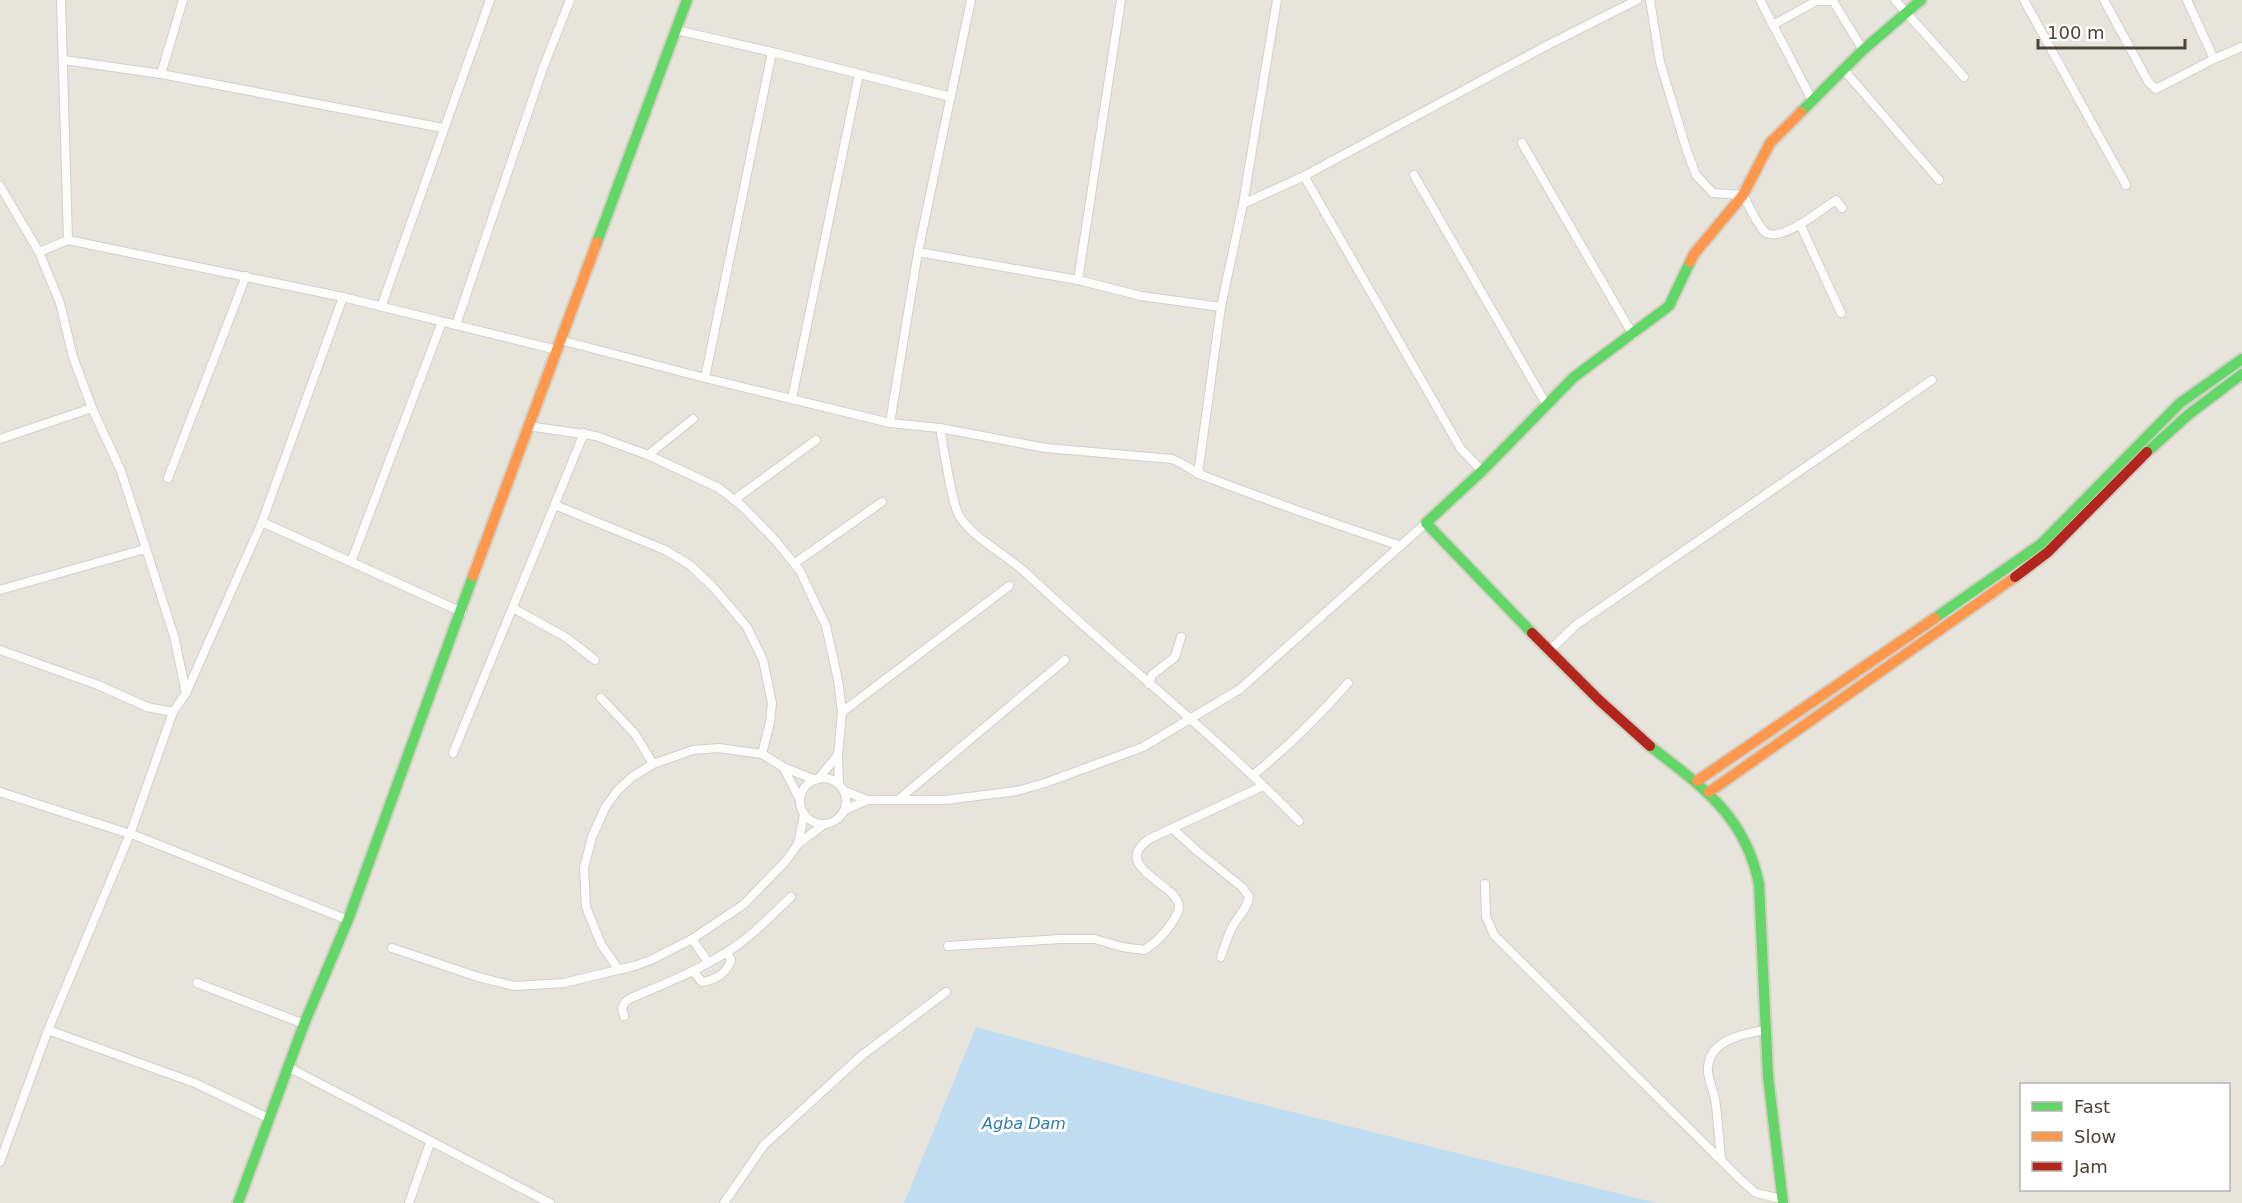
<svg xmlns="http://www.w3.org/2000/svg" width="2242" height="1203" viewBox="0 0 2242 1203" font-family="'DejaVu Sans',sans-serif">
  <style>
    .residential { fill: #e7e4dc; fill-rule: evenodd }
    .water { fill: #c0ddf1 }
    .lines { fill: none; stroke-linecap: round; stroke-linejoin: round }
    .street-casing { stroke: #d2d0cb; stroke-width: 10 }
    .fast-casing { stroke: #d3cfc5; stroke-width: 14 }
    .slow-casing { stroke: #d3cfc5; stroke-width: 14 }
    .jam-casing { stroke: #d3cfc5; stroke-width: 14 }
    .street { stroke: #fdfdfc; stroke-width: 8 }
    .fast { stroke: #63d668; stroke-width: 10 }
    .slow { stroke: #ff974d; stroke-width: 10 }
    .jam { stroke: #b3261e; stroke-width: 10 }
    .labels { text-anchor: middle; stroke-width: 6; stroke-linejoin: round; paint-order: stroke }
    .water-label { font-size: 16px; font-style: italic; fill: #2e7ab2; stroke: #fff }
  </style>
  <rect width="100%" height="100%" fill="#f4f2ee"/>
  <path class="residential" d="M0,0h2242v1203h-2242zM2022,1084h206v106h-206z"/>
  <path class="water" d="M976,1027l248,68 432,108h-752z"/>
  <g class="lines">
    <defs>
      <g id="street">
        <path d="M61,0l7,240"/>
        <path d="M1650,0l10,62 26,86 10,27 17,18 30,2c5,9 15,31 22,37 15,12 57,-23 71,-32l6,8"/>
        <path d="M1760,0l52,100"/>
        <path d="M1895,0l69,77"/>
        <path d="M2024,0l102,185"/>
        <path d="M2104,0l45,83 7,6 58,-30 28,-12"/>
        <path d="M2187,0l27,59"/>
        <path d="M1773,25l43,-24h17l30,49"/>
        <path d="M676,30l96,22 179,45"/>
        <path d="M64,60l97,14 282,54"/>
        <path d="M1843,69l96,111"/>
        <path d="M161,74l22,-74"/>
        <path d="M1522,143l111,192"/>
        <path d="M1414,175l132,229"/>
        <path d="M1304,176l157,273 21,22"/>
        <path d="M0,186l39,66 29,-12 275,57 214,53"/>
        <path d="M1243,204l61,-28 240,-129 93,-47"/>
        <path d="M1800,224l41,89"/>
        <path d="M39,252l21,51 13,54 19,51 29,63 53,165 12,57"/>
        <path d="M918,252l160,28 63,16 80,11"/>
        <path d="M1078,280l43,-280"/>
        <path d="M381,307l109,-307"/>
        <path d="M456,325l87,-257 27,-68"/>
        <path d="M560,340l145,38 185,45 50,5 106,20 126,11c11,4 20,12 32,17 65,25 131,48 197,70"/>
        <path d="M705,378l67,-326"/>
        <path d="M792,398l67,-324"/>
        <path d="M890,423l28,-171 53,-252"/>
        <path d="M528,426l68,10 52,19 71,33 24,19 33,34 24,30 26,55 12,54 4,32 -4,43 1,29"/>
        <path d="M940,428c4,19 11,76 20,89 15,23 46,37 66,56 89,84 187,160 273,248"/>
        <path d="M0,439l92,-31"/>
        <path d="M648,455l45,-36"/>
        <path d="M1198,474l23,-167 22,-103 34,-204"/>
        <path d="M168,478l78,-202"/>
        <path d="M734,500l82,-60"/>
        <path d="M555,505l110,45 25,15 24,23 33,39 16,33 9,43 -2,19 -8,32"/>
        <path d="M262,522l200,90"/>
        <path d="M351,562l91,-240"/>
        <path d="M795,563l87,-61"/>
        <path d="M0,590l145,-41"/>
        <path d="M513,608l54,30 28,22"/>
        <path d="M0,650l98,35 49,22 26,5"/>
        <path d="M1549,651l27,-26 356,-245"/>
        <path d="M1149,684l3,-9 23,-18 6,-20"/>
        <path d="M601,698l34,36 18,30"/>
        <path d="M842,712l167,-126"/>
        <path d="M453,753l131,-320"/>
        <path d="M783,767l17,33"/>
        <path d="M1253,775c35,-28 65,-58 95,-92"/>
        <circle cx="823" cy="801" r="23"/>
        <path d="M818,779l20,-24"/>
        <path d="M845,791l22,9h78l72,-9 28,-8 98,-36 97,-58 186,-166"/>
        <path d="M0,792l130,42"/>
        <path d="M898,800l167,-140"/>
        <path d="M845,810l22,-10"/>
        <path d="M1173,829l23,21 47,38 6,9c-2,12 -9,17 -15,27 -6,10 -9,21 -13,33"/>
        <path d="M129,833l219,87"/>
        <path d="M798,844l6,-29"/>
        <path d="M1485,884l1,32 8,19 248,246 14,12 26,6"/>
        <path d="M692,939l16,23"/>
        <path d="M948,946l113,-7h34l27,8 22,3c12,-7 19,-14 27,-26 3,-5 8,-11 8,-17 0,-20 -54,-36 -40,-58 2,-4 7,-7 10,-10l114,-53"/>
        <path d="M392,948l86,29 36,9 50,-3 70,-17 17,-6 41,-21 51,-34 42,-43 13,-18 25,-19"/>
        <path d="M618,969l-17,-25 -15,-37 -2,-39 8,-31 13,-29 12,-17 15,-14 21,-13 40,-14 26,-2 43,6 21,13 32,13"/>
        <path d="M693,971l9,11c13,-2 25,-9 29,-22l-4,-8"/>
        <path d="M197,983l107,41"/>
        <path d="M624,1016l-2,-8 3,-6 6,-4c33,-14 66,-27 96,-46 24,-15 44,-36 64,-55"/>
        <path d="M48,1030l147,53 75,36"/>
        <path d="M288,1067l262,136"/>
        <path d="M1721,1159c-2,-20 -3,-40 -6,-60 -2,-9 -6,-18 -7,-27 -2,-31 33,-38 57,-42"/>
        <path d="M0,1162l48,-132 82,-196 43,-122 13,-19 76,-171 81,-225"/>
        <path d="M409,1203l21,-60"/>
        <path d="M724,1203l40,-58 97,-89 85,-64"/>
      </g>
      <g id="fast">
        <path d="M1801,112l62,-62 58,-50"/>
        <path d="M597,242l90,-242"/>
        <path d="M2147,452l41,-37 54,-41"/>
        <path d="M1935,618l106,-74 139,-141 62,-44"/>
        <path d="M1532,633l-106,-110 56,-52 92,-94 95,-71 21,-44"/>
        <path d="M1650,746c52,41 95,69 109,138l9,192 15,127"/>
        <path d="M238,1203l66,-179 44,-104 125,-344"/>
      </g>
      <g id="slow">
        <path d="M1690,262l4,-8 49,-59 27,-52 31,-31"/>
        <path d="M473,576l124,-334"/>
        <path d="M1697,781l238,-163"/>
        <path d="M1709,792l306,-215"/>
      </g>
      <g id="jam">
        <path d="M2015,577l33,-25 99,-100"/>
        <path d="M1532,633l67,67 51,46"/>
      </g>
    </defs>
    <use href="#street" class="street-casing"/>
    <use href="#fast" class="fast-casing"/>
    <use href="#slow" class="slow-casing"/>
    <use href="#jam" class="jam-casing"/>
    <use href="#street" class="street"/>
    <use href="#fast" class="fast"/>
    <use href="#slow" class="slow"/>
    <use href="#jam" class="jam"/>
  </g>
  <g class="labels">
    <g class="water-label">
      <text x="1024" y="1129">Agba Dam</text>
    </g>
  </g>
  <rect x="2020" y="1083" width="210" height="108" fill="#ffffff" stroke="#b7b4b0" stroke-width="1.5"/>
  <rect x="2032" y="1102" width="30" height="9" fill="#63d668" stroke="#b7b4b0" stroke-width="1.5"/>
  <text x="2074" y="1113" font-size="18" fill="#4b4439">Fast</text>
  <rect x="2032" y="1132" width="30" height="9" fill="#ff974d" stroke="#b7b4b0" stroke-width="1.5"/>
  <text x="2074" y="1143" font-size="18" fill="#4b4439">Slow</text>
  <rect x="2032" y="1162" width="30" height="9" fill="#b3261e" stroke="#b7b4b0" stroke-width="1.5"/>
  <text x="2074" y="1173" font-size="18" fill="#4b4439">Jam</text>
  <path d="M2038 39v9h147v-9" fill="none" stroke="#4b4439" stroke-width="3"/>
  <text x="2047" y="39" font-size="18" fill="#4b4439" stroke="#ffffff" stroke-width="4.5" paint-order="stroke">100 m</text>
</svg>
